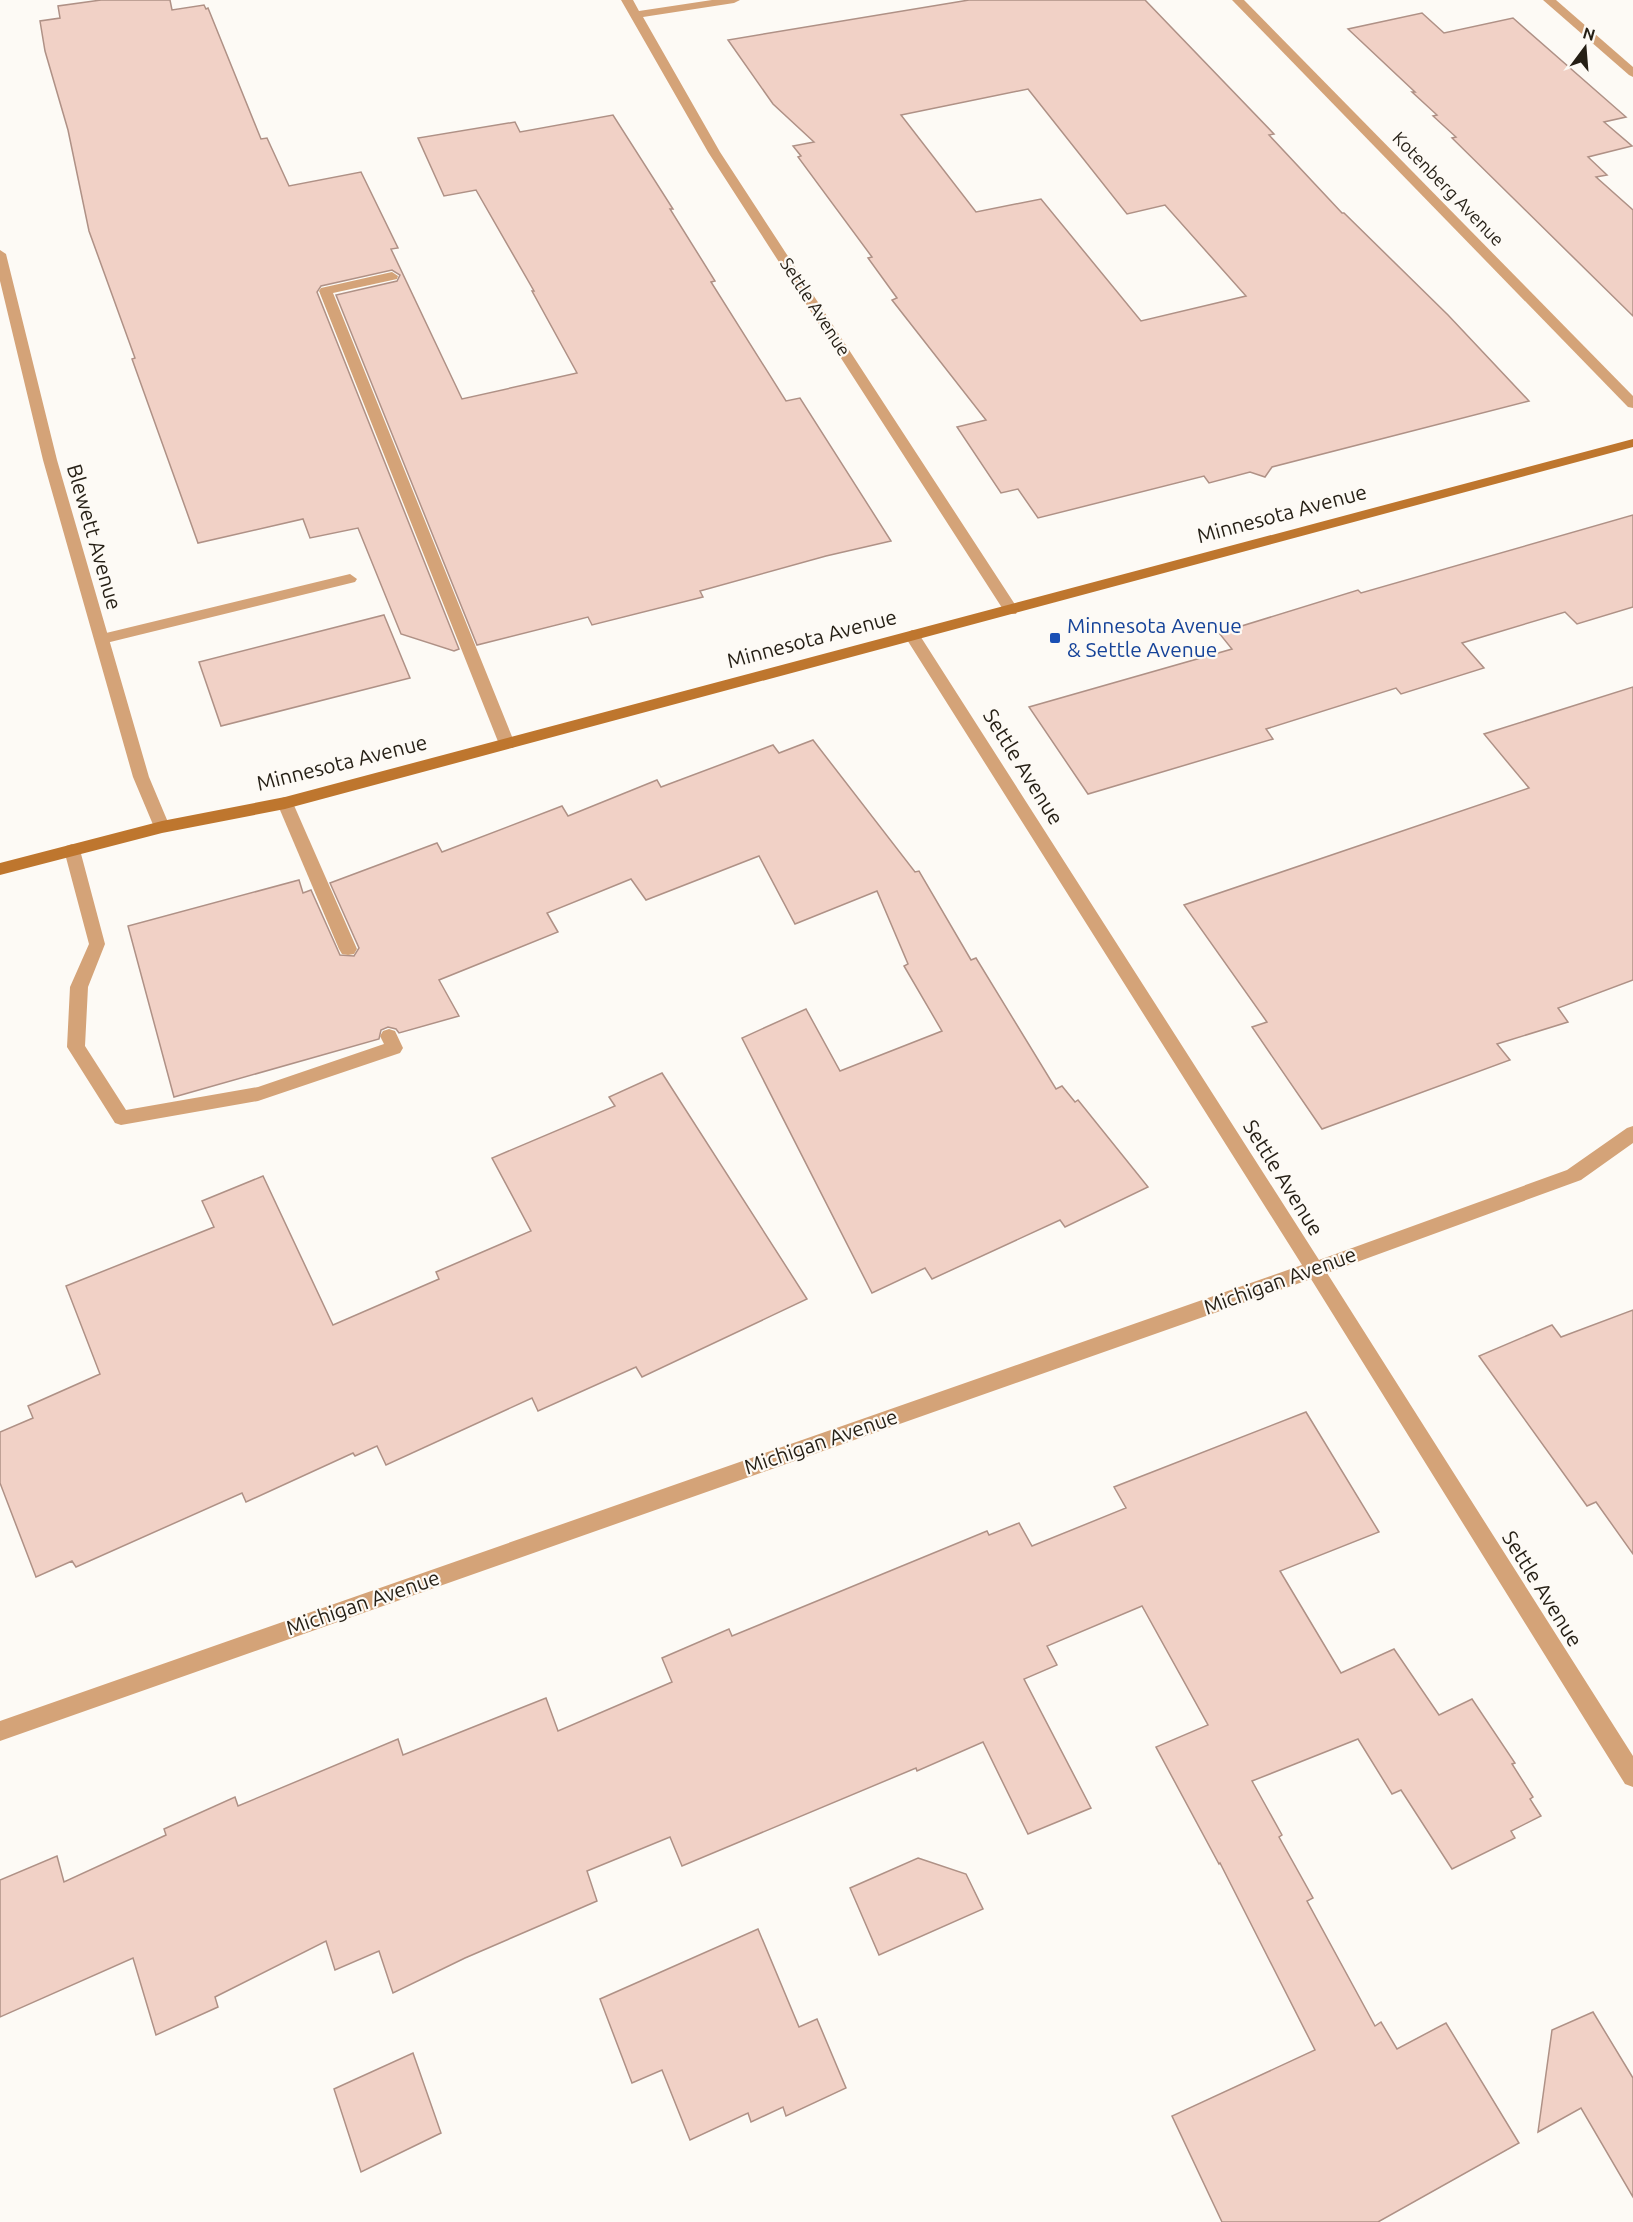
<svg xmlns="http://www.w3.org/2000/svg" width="1633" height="2222" viewBox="0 0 1633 2222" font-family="Ubuntu,sans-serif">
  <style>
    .building { fill: #f1d1c6; stroke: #af9186; stroke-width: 1.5; fill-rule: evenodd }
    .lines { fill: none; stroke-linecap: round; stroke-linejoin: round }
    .lane { fill: #d4a378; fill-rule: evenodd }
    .street { fill: #d4a378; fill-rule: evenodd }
    .secondary { fill: #be762e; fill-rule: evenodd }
    .transit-dot { fill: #1a4fb4; stroke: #fdfaf5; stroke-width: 2 }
    .labels { text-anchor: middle; stroke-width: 4.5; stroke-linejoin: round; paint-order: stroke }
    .far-street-label { font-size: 18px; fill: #251f15; stroke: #fdfaf5 }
    .street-label { font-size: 21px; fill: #251f15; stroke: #fdfaf5 }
    .transit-label { font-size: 21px; fill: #164399; stroke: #fdfaf5; text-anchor: start }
  </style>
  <rect width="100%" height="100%" fill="#fdfaf5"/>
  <g class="building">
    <path d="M101,0h69l2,10 32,-5 2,4 2,-1 53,131 6,-1 22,48 72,-14 37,76 -7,1 71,150 115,-26 -45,-82h2l-58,-101 -32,6 -26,-58 97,-16 5,10 93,-17 60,94h-3l45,72 -4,1 75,119 14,-3 91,143 -65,15 -126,35 3,6 -111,28 -4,-8 -111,28 -141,-350 61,-14 3,-6 -8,-5 -71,16 -4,6 142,357 -5,2 -53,-17 -43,-106 -48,10 -7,-19 -105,24 -66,-184 3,-1 -46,-127 -21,-101 -23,-79 -5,-30 20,-3 -2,-12z"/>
    <path d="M969,0h176l129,134 -5,1 73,78h2l104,102 81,86 -257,66 -7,10 -15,-5 -41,11 -5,-7 -166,42 -20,-29 -17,4 -44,-66 29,-7 -94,-120 5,-2 -29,-40 4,-1 -74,-100 3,-1 -8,-10 21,-4 -41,-38 -45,-64zM1028,89l99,125 38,-9 81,91 -105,25 -100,-122 -65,13 -75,-97z"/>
    <path d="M1422,13l22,20 69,-15 113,99 -22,5 28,24 -44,11 19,18 -11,2 37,33v106l-181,-178 4,-1 -23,-21 4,-1 -25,-23h3l-67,-63z"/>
    <path d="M1633,515v92l-56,17 -12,-12 -103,31 22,25 -83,26 -5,-6 -130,41 7,10 -185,55 -59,-87 203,-58 -13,-16 139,-43 3,3z"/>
    <path d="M384,615l26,63 -189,48 -22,-64z"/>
    <path d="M1633,687v293l-75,28 10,14 -71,22 13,16 -188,69 -70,-102 15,-5 -83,-117 345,-117 -45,-54z"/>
    <path d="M813,740l102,132 4,-1 52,89 5,-2 80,131 6,-3 13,16 3,-2 70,87 -83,40 -5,-7 -128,59 -7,-11 -53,25 -130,-255 64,-29 34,62 102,-40 -38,-65 4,-2 -31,-73 -82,33 -36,-68 -113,44 -15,-21 -84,34 11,19 -119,48 20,36 -60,17 -3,-4 -8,-2 -7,3 -2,9 -205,58 -46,-171 171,-46 4,13 8,-3 29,65 14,1 5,-8 -29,-65 107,-40 5,9 120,-46 6,10 89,-36 4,7 112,-42 6,8z"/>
    <path d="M662,1073l145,226 -165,78 -6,-10 -98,44 -6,-13 -146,67 -9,-19 -22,10 -2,-3 -107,49 -4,-9 -166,74 -4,-6 -36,16 -36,-94v-51l33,-14 -5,-12 72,-32 -34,-88 148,-59 -12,-26 61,-25 70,149 106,-46 -3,-7 95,-41 -39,-73 123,-52 -6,-9z"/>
    <path d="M1633,1310v244l-37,-52 -9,4 -108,-150 73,-31 9,12z"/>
    <path d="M1306,1412l73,120 -99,39 61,102 53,-24 45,66 33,-16 43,64 -3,1 21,33 -3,2 11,17 -30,15 4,7 -63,31 -51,-79 -9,4 -34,-55 -106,42 30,54 -3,2 34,61 -6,3 68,125 6,-4 16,27 49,-26 73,120 -141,79h-156l-50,-106 143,-66 -95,-187 -1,1 -63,-117 52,-22 -66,-119 -95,40 10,19 -33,14 67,129 -63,26 -45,-92 -66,29 -1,-3 -234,98 -12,-29 -83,34 10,30 -132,57 -72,35 -14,-42 -44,19 -9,-29 -111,56 3,10 -62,28 -23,-77 -133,59v-137l57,-24 7,26 102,-47 -2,-6 71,-32 3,9 160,-67 5,16 143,-57 12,33 114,-49 -10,-24 67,-29 3,7 255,-105 2,4 30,-12 13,23 94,-38 -12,-21z"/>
    <path d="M918,1858l48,16 17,35 -104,46 -29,-67z"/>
    <path d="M758,1929l41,98 18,-8 29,69 -60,28 -3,-9 -32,15 -3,-9 -58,27 -28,-70 -30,13 -32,-84z"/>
    <path d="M1593,2012l40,66v119l-52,-89 -43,24 14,-102z"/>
    <path d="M413,2053l28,80 -80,39 -27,-83z"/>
  </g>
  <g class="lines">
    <g class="lane">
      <path d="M1543,0h13l77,67v10l-4,-2z"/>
      <path d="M392,272l6,4 -1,3 -64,14 182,451 -2,4h-12l-2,-4 -180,-453 2,-3z"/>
      <path d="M350,574l7,5 -2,3 -253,62 -8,-5 8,-5z"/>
      <path d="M285,797l6,2 2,4 64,146 -3,5 -6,1 -6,-1 -3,-5 -62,-146 2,-4z"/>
      <path d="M72,844l6,2 2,4 25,94 -17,43 -3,59 41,64 132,-23 126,-43 -4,-8 3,-5 6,-2 6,2 8,17 -3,5 -142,48 -137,24 -6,-2 -48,-76 3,-60 19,-43 -25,-94 2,-4z"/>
    </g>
    <g class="street">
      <path d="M621,0h12l6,11 73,-11h28l-6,3 -91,14 77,135 296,454 2,4 -2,4h-10l-298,-462z"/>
      <path d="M1232,0h12l389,396v12l-5,-1z"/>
      <path d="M0,250l6,4 51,206 92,317 21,50 -2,4h-12l-2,-4 -21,-50 -90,-317 -43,-179z"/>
      <path d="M912,630l5,1 402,629 248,-90 60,-42 6,-2v17l-52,37 -254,93 306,483v31l-8,-3 -314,-505 -1311,462v-20l1302,-456 -398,-630z"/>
    </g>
    <path class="secondary" d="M1633,439v8l-1348,362 -123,24 -162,42v-12l162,-42 123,-24z"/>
  </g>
  <rect class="transit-dot" x="1049" y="632" width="12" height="12" rx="3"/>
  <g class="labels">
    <g class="far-street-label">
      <text transform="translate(1448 189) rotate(46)" y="6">Kotenberg Avenue</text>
      <text transform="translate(815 307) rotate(57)" y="6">Settle Avenue</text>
    </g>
    <g class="street-label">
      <text transform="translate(1282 514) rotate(-15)" y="7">Minnesota Avenue</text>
      <text transform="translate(94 537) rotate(74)" y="7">Blewett Avenue</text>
      <text transform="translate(812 639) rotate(-15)" y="7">Minnesota Avenue</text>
      <text transform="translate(342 763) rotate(-14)" y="7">Minnesota Avenue</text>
      <text transform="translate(1023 767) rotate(58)" y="7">Settle Avenue</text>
      <text transform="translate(1283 1178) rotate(58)" y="7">Settle Avenue</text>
      <text transform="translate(1280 1281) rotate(-20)" y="7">Michigan Avenue</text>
      <text transform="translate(821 1442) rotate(-19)" y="7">Michigan Avenue</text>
      <text transform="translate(1542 1589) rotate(58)" y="7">Settle Avenue</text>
      <text transform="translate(363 1603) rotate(-19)" y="7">Michigan Avenue</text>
    </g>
    <g class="transit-label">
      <text x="1067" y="633">Minnesota Avenue<tspan x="1067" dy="24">&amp; Settle Avenue</tspan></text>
    </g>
  </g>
  <g transform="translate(1585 48) rotate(16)" stroke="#fdfaf5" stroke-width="4.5" paint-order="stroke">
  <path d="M0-4.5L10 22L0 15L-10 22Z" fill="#251f15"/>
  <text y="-9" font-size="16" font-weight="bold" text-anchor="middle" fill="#251f15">N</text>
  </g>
</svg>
